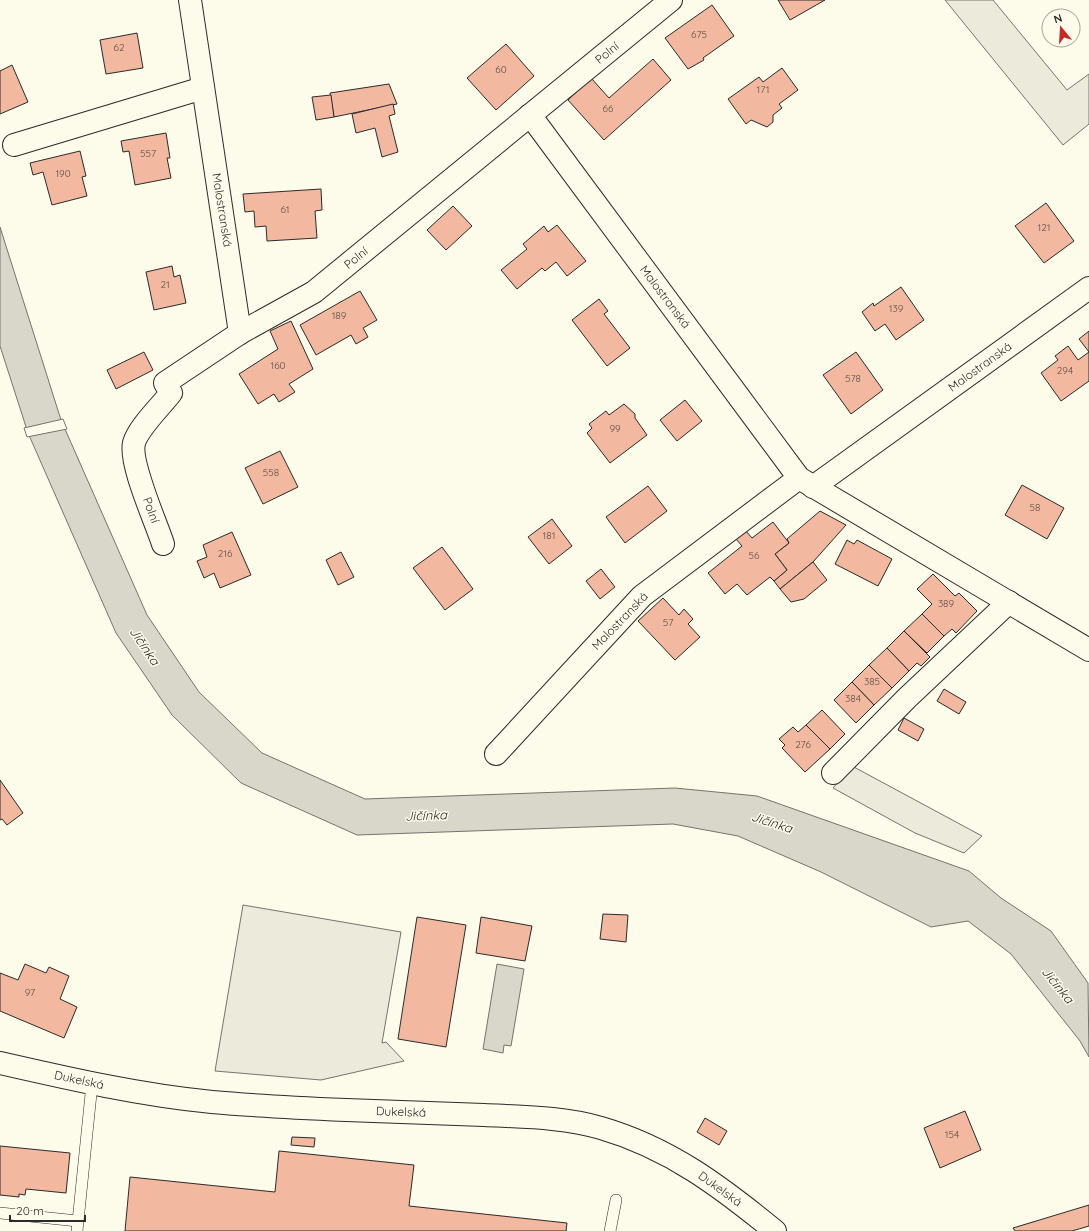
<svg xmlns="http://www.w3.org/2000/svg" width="1089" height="1231" viewBox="0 0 1089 1231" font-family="Quicksand,sans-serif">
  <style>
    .green { fill: #ecebdb; stroke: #74746e }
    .parking { fill: #eceadb; stroke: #74746e }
    .water { fill: #d8d7c9; stroke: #74746e }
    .pier { fill: #fdfbea; stroke: #74746e }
    .building { fill: #f2b8a0; stroke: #2b2b2b }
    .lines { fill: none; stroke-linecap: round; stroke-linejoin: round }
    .lane-casing { stroke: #2b2b2b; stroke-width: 12 }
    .street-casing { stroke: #2b2b2b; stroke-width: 24 }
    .primary-casing { stroke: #2b2b2b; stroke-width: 24 }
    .lane { stroke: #fdfbea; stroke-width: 11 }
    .street { stroke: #fdfbea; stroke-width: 22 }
    .primary { stroke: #fdfbea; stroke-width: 22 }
    .labels { text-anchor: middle; stroke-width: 3; stroke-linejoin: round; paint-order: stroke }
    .number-label { font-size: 10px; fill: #5d4e48 }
    .street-label { font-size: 12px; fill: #2b2b2b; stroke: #fdfbea }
    .water-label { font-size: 13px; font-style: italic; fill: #2b2b2b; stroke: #fdfbea }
  </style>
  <rect width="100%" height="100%" fill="#fdfbea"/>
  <g class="green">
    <path d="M945,0h48l74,90 22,-16v50l-26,21z"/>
    <path d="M852,766l130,70 -18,17 -49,-20 -82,-45z"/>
  </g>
  <path class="parking" d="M243,905l158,27 -19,111 4,-1 18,19 -83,19 -106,-9z"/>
  <g class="water">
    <path d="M0,227l61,193 86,195 52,77 63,61 103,46 310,-11 82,8 212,75 32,27 50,33 37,52 1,74 -9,-16 -69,-87 -43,-33 -37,6 -110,-55 -83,-36 -65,-12 -316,11 -116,-52 -69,-68 -56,-82 -88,-200 -28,-87z"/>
    <path d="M497,964l27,5 -13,77 -7,-1 -1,8 -20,-4z"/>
  </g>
  <path class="pier" d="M63,419l4,10 -40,8 -3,-9z"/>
  <g class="building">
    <path d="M778,0h47l-35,20z"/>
    <path d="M712,5l22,31 -31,22 1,2 -16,9 -23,-31z"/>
    <path d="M137,33l6,35 -37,6 -6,-34z"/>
    <path d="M506,44l28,32 -38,34 -29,-32z"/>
    <path d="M653,59l18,21 -67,60 -36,-40 23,-22 18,20z"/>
    <path d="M12,65l16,37 -28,12v-43z"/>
    <path d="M782,68l16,22 -19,14 3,4 -9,7v7l-6,5 -16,-7 -5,4 -18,-25 31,-22 4,5z"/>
    <path d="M389,84l8,20 -63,13 -4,-24z"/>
    <path d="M331,95l3,22 -18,3 -4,-23z"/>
    <path d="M393,104l2,10 -6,2 9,36 -16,5 -7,-29 -19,5 -4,-19z"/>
    <path d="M166,133l4,25h-3l4,20 -36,7 -6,-34 -6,1 -2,-11z"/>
    <path d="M80,151l6,25 -4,1 5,19 -35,9 -9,-33 -10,3 -3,-12z"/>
    <path d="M321,189l1,21 -7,1 2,27 -50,3 -1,-15 -11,1 -1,-16 -9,1 -2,-18z"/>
    <path d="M1046,203l28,38 -30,22 -29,-37z"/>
    <path d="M453,206l19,20 -26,24 -19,-20z"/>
    <path d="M557,225l29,36 -19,15 -11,-14 -11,9 -3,-3 -25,21 -16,-19 26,-21 -4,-5 21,-18 4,6z"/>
    <path d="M172,266l2,11 6,-2 6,28 -32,7 -8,-38z"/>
    <path d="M901,287l23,33 -28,20 -11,-16 -10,7 -13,-19 11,-9 1,3z"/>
    <path d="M360,291l17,29 -14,8 5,9 -12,7 -5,-9 -35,20 -16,-30z"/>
    <path d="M599,299l9,12 -4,3 26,34 -23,18 -35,-46z"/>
    <path d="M291,321l22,48 -24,15 6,8 -16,10 -5,-8 -16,10 -19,-30 39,-25 -8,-18z"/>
    <path d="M1089,331v50l-28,20 -20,-28 17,-13 -3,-4 13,-10 10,14 11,-8 -10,-13z"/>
    <path d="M144,352l9,18 -37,19 -9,-19z"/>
    <path d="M856,352l27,38 -32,24 -28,-39z"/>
    <path d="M685,400l17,21 -25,20 -17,-21z"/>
    <path d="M624,404l11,10v4l12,17 -37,28 -23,-30 5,-5 -3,-4 17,-13 3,4z"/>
    <path d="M280,451l18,36 -35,17 -18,-36z"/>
    <path d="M1022,485l42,23 -17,31 -42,-24z"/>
    <path d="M648,486l19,25 -42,32 -19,-26z"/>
    <path d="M820,511l26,14 -33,37 -33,27 -6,-8 13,-11 -12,-16 14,-11 -2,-4z"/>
    <path d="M552,519l20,27 -23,18 -21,-27z"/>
    <path d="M773,522l16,21 -14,11 12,16 -13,11 -4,-4 -23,18 -10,-11 -12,10 -17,-21 34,-27 -6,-7 10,-8 6,7z"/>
    <path d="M232,532l19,43 -31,13 -6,-15 -10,5 -7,-17 10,-4 -4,-12z"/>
    <path d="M847,540l7,4 3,-4 35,19 -14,27 -43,-22z"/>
    <path d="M442,547l31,42 -28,21 -32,-42z"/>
    <path d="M341,552l13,25 -16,8 -12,-25z"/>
    <path d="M813,562l14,18 -23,19 -13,3 -11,-13z"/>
    <path d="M601,569l14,18 -15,12 -14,-18z"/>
    <path d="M933,574l22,22 4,-3 18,18 -21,22 -4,-4 -8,7 -22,-22 10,-10 -15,-15z"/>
    <path d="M663,598l16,17 5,-6 9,10 -5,5 12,13 -25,23 -37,-39z"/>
    <path d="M922,614l22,22 -17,17 -23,-22z"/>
    <path d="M904,631l26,26 -9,9 -4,-3 -8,8 -22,-23z"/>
    <path d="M887,648l22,23 -17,17 -23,-23z"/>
    <path d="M869,665l23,23 -18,17 -22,-23z"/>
    <path d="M852,682l22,23 -18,18 -22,-23z"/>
    <path d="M944,689l22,13 -7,12 -22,-13z"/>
    <path d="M822,710l23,24 -15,15 -24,-24z"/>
    <path d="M904,718l20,11 -6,12 -20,-11z"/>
    <path d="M806,725l24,24 -25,23 -23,-24 3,-3 -6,-6 14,-12 5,5z"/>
    <path d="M0,780l23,33 -16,12 -5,-6 -2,1z"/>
    <path d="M603,914l25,1 -2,27 -26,-3z"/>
    <path d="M417,917l49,8 -20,122 -48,-8z"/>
    <path d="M481,917l51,9 -7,35 -49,-8z"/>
    <path d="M25,964l21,9 3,-6 20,9 -9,23 17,8 -13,31 -64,-27v-38l18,7z"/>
    <path d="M965,1111l16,39 -41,18 -16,-40z"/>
    <path d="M705,1118l22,13 -8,14 -22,-13z"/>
    <path d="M292,1137l23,1 -1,9 -23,-2z"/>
    <path d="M0,1146l70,7 -4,40 -40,-4 -1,6 -6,-1v3l-19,-2z"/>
    <path d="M279,1151l135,14 -5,41 158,17 -1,8h-441l5,-54 145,15z"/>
    <path d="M1089,1205v21l-17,5h-57l-2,-3z"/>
  </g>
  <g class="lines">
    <defs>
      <g id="lane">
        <path d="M0,1213l78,8"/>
        <path d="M77,1231l15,-147"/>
        <path d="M610,1231l6,-31"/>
      </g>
      <g id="street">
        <path d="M190,0l50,333"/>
        <path d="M530,115l269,363 290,172"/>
        <path d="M14,145l189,-57"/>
        <path d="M813,487l276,-199"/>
        <path d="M163,544c-7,-22 -34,-81 -29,-101 4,-15 27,-37 37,-50l-6,-10 75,-50 74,-41 357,-292"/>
        <path d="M496,754l146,-158 157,-118"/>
        <path d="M833,773l74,-75 102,-96"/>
      </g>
      <path id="primary" d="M0,1063c70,16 140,32 212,39 44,4 89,6 134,8 46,2 92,3 138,5 39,2 80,2 117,13 69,20 120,59 174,103"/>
    </defs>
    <use href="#lane" class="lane-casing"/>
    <use href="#street" class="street-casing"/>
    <use href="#primary" class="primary-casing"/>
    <use href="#lane" class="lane"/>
    <use href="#street" class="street"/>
    <use href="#primary" class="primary"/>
  </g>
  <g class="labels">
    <g class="number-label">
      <text x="699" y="38">675</text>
      <text x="119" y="51">62</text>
      <text x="501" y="73">60</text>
      <text x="763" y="93">171</text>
      <text x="608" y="112">66</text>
      <text x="148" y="157">557</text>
      <text x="63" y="177">190</text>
      <text x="285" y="213">61</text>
      <text x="1044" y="231">121</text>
      <text x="165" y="288">21</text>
      <text x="896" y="312">139</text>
      <text x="339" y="319">189</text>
      <text x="278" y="369">160</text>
      <text x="1065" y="374">294</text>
      <text x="853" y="382">578</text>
      <text x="615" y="432">99</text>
      <text x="271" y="476">558</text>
      <text x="1035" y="511">58</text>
      <text x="549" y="539">181</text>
      <text x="225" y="557">216</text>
      <text x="754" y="559">56</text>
      <text x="946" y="607">389</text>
      <text x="668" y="626">57</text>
      <text x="872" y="685">385</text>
      <text x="853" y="702">384</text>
      <text x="803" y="748">276</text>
      <text x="30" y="996">97</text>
      <text x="952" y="1138">154</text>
    </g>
    <g class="street-label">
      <text transform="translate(607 53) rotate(-39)" y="4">Polní</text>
      <text transform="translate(222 210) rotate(81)" y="4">Malostranská</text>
      <text transform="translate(356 258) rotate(-39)" y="4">Polní</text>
      <text transform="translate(665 297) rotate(53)" y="4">Malostranská</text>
      <text transform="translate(980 367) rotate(-36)" y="4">Malostranská</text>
      <text transform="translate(151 510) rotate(70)" y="4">Polní</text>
      <text transform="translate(620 621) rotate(-46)" y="4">Malostranská</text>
      <text transform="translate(79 1080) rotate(12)" y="4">Dukelská</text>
      <text transform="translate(401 1112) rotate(2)" y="4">Dukelská</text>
      <text transform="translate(720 1189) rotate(36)" y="4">Dukelská</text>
    </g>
    <g class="water-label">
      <text transform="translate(145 646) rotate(56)" y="5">Jičínka</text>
      <text transform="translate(426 815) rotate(-2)" y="5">Jičínka</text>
      <text transform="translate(772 822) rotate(18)" y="5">Jičínka</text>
      <text transform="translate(1058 985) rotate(51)" y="5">Jičínka</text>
    </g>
  </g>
  <g transform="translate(1061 28) rotate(342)"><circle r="19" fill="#fdfbea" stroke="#a9a89e"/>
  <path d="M0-3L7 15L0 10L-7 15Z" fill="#c62828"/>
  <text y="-6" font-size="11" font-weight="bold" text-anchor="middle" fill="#2b2b2b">N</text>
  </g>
  <path d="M10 1215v6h75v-6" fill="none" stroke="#2b2b2b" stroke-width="2"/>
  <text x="16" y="1215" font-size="12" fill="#2b2b2b" stroke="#fdfbea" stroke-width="3" paint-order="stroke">20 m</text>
</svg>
